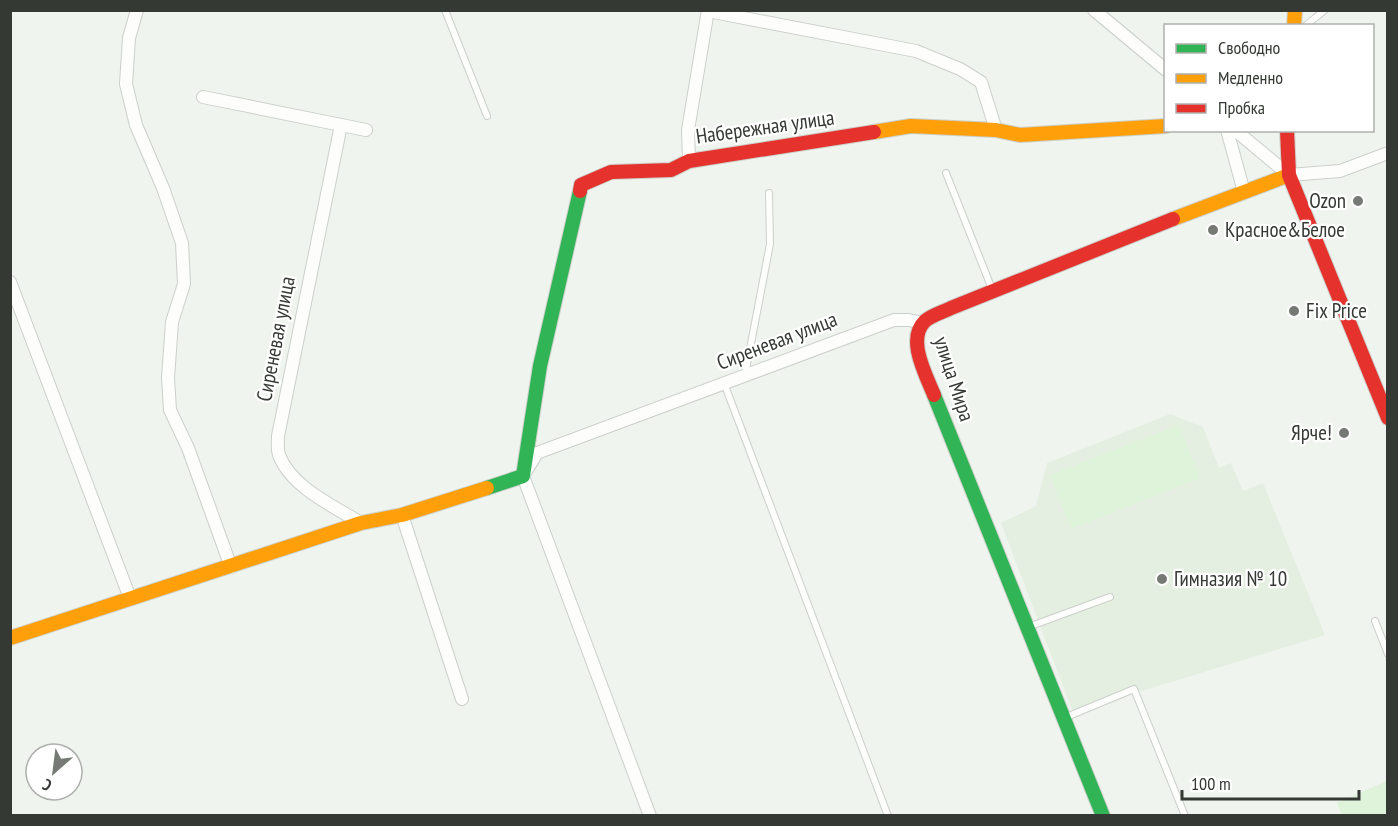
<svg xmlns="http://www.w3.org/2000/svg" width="1398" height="826" viewBox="0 0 1398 826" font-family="'PT Sans Narrow',sans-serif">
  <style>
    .built { fill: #e4efe1 }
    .green { fill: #dff2da }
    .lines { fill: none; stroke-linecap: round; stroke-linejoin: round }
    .lane-casing { stroke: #ccd0cb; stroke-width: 8 }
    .street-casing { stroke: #ccd0cb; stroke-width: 14 }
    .fast-casing { stroke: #ccd0cb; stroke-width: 16 }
    .slow-casing { stroke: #ccd0cb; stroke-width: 16 }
    .jam-casing { stroke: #ccd0cb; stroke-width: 16 }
    .lane { stroke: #fdfdfc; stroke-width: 6 }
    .street { stroke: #fdfdfc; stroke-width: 12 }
    .fast { stroke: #30b455; stroke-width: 14 }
    .slow { stroke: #ff9f0a; stroke-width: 14 }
    .jam { stroke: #e5322d; stroke-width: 14 }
    .poi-dot { fill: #757a74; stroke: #fff; stroke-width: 2 }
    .labels { text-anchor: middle; stroke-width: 4.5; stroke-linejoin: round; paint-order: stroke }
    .street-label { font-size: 21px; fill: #343933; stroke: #fff }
    .poi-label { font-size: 21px; fill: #343933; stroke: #fff; text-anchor: start }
  </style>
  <rect width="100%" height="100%" fill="#eff4ee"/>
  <path class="built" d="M1170,414l33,13 16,41 12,-5 12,28 20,-8 62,152 -252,77 -72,-189 35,-17 11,-43z"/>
  <g class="green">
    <path d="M1179,425l21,53 -129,51 -21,-54z"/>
    <path d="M1387,781v34h-45l-5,-12z"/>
  </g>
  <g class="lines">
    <defs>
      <g id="lane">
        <path d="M445,10l42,106"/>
        <path d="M1305,26l20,-16"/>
        <path d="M946,173l46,116"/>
        <path d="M745,375l25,-131 -1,-51"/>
        <path d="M724,383l164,433"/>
        <path d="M1375,621l13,33"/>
        <path d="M1028,627l82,-30"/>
        <path d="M1064,718l70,-29 51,127"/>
      </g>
      <g id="street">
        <path d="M137,10l-8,28 -3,46 10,41 27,63 19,55 2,41 -12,38 -4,56 2,32 18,38 43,119"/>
        <path d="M1094,10l72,60"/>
        <path d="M708,11l208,40 44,18 21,13 15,48"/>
        <path d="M203,97l163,33"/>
        <path d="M341,125l-63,311c0,6 -1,13 1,19 12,32 54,51 82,68"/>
        <path d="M1227,130l17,62"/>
        <path d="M1235,130l54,45 51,-4 48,-18"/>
        <path d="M689,161l-1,-31 20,-120"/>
        <path d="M10,282l120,316"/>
        <path d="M402,515l60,184"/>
        <path d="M650,816l-127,-340 14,-23 357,-133h15l14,3"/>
      </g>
      <g id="fast">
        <path d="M934,395l169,421"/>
        <path d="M487,488l36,-12 17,-110 40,-175"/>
      </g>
      <g id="slow">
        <path d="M1294,26l1,-16"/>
        <path d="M874,132l37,-6 85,4 24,5 146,-9"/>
        <path d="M1173,219l116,-44"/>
        <path d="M10,638l351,-115 41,-8 85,-27"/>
      </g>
      <g id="jam">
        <path d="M1287,130l2,45 99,243"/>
        <path d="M580,191l1,-6 30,-13 60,-2 18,-9 185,-29"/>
        <path d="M934,395c-8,-20 -28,-56 -9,-74 7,-6 18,-9 26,-13l222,-89"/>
      </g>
    </defs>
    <use href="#lane" class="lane-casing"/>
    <use href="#street" class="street-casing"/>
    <use href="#fast" class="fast-casing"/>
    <use href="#slow" class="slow-casing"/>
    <use href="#jam" class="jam-casing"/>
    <use href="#lane" class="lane"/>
    <use href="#street" class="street"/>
    <use href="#fast" class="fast"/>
    <use href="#slow" class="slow"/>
    <use href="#jam" class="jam"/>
  </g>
  <g class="poi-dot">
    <circle cx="1358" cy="201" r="6"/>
    <circle cx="1213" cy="230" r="6"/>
    <circle cx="1294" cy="311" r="6"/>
    <circle cx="1344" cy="433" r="6"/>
    <circle cx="1162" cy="579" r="6"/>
  </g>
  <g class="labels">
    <g class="street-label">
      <text transform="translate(765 127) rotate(-8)" y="7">Набережная улица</text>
      <text transform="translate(276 339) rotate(-79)" y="7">Сиреневая улица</text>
      <text transform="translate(777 341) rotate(-21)" y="7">Сиреневая улица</text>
      <text transform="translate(954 379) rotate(72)" y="7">улица Мира</text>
    </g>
    <g class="poi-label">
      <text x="1346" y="208" text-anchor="end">Ozon</text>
      <text x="1225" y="237">Красное&amp;Белое</text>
      <text x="1306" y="318">Fix Price</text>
      <text x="1332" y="440" text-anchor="end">Ярче!</text>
      <text x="1174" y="586">Гимназия № 10</text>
    </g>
  </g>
  <rect width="1398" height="826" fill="none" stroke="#343933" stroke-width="24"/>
  <rect x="1164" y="24" width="210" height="108" fill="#ffffff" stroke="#aeb0ad" stroke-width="1.5"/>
  <rect x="1176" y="44" width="30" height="9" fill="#30b455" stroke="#aeb0ad" stroke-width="1.5"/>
  <text x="1218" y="54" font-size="18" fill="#343933">Свободно</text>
  <rect x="1176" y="74" width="30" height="9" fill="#ff9f0a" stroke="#aeb0ad" stroke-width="1.5"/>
  <text x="1218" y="84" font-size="18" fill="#343933">Медленно</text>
  <rect x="1176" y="104" width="30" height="9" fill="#e5322d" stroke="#aeb0ad" stroke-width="1.5"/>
  <text x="1218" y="114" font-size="18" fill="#343933">Пробка</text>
  <g transform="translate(54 772) rotate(208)"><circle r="28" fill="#ffffff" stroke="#aeb0ad" stroke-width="1.5"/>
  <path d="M0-4.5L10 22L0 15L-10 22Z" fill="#757a74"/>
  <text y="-9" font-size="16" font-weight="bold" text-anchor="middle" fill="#343933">С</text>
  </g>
  <path d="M1182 790v9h177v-9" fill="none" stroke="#343933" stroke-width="3"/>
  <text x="1191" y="790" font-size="18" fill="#343933" stroke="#ffffff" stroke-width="4.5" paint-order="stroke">100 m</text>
</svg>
